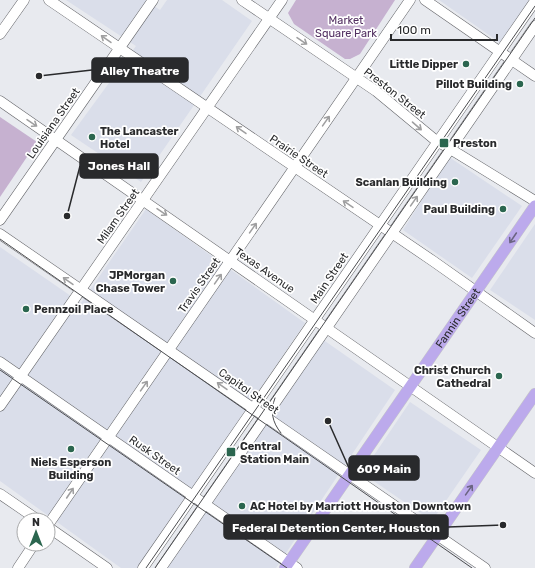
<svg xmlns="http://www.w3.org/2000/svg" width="535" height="568" viewBox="0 0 535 568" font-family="Rubik,sans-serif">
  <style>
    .built { fill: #dadeea }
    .green { fill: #c6b1d0 }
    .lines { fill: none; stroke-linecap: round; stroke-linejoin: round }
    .secondary-casing { stroke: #636468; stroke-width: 11 }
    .primary-casing { stroke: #c7c8c8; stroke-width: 12 }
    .secondary { stroke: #fff; stroke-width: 10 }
    .primary { stroke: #bcaaec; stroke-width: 11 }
    .tram { stroke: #4c4d50; stroke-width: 1 }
    .oneway { stroke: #9f9fa0 }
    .oneway2 { stroke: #6b6482 }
    .poi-dot { fill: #2b664f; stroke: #fff; stroke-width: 1.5 }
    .labels { text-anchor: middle; stroke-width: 3.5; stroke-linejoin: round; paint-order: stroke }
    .park-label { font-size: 11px; fill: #522f61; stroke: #fff }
    .poi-label { font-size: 11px; font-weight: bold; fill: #292a2c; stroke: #fff; text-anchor: end }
    .street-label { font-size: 11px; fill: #292a2c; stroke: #fff }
    .leader { fill: none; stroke: #292a2c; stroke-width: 1.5 }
    .callout-dot { fill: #292a2c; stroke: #fff; stroke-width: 1.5 }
    .callout { fill: #292a2c; stroke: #292a2c; stroke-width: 1.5 }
    .callout-label { font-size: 12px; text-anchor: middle; font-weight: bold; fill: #fff }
  </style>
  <rect width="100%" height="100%" fill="#e8eaef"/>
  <g class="built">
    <path d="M66,0h79l15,10 7,-10h55l30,21 -111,161 -70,-47 65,-89z"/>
    <path d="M439,0h94l-31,44z"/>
    <path d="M449,157l73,49 -50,72 -69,-48z"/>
    <path d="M146,209l159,114 -167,245h-17l-121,-87v-234l81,56z"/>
    <path d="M535,224v96l-45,-30z"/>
    <path d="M322,339l73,51 -119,178h-112z"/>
    <path d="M410,402l71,48 -49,71 -70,-48z"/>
  </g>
  <g class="green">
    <path d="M296,0h99l-35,54 -10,5h-5l-51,-35 -6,-11z"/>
    <path d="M0,117l37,25 -37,55z"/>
  </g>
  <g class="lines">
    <defs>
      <g id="secondary">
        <path d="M49,0l384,261 102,72"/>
        <path d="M242,0l134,91 58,48 101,62"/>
        <path d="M425,0l110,76"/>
        <path d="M0,34l24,-34"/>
        <path d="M0,101l535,372"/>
        <path d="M0,220l153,-220"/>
        <path d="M0,234l485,334"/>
        <path d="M0,362l297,206"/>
        <path d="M0,406l282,-406"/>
        <path d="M0,494l38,26"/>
        <path d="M48,525l362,-525"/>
        <path d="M48,527l59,41"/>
        <path d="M18,568l16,-24"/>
        <path d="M143,568l392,-567"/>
        <path d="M161,568l374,-542"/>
      </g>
      <g id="primary">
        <path id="s1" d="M285,568l250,-362"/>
        <path d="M415,568l120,-174"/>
      </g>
    </defs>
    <use href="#secondary" class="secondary-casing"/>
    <use href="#primary" class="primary-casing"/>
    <use href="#secondary" class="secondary"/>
    <use href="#primary" class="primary"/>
    <g class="tram">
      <path d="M0,239l472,329"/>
      <path d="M0,370l287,198"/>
      <path d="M275,398c-5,13 -3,24 6,35"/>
      <path d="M146,568l389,-562"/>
      <path d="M155,568l380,-550"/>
    </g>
  </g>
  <defs><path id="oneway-shaft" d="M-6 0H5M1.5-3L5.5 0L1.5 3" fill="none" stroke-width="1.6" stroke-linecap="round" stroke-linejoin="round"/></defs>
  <g class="oneway">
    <use href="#oneway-shaft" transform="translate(106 39) rotate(-145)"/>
    <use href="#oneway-shaft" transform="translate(302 41) rotate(34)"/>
    <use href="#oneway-shaft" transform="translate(326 121) rotate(-55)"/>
    <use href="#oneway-shaft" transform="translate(32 123) rotate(34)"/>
    <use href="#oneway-shaft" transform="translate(417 126) rotate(41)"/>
    <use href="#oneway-shaft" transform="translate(241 130) rotate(-145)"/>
    <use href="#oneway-shaft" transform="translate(414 201) rotate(-55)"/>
    <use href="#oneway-shaft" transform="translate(348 204) rotate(-146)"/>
    <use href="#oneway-shaft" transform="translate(162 212) rotate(34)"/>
    <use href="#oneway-shaft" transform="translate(253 228) rotate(-55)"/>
    <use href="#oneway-shaft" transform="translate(218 279) rotate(-55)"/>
    <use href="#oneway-shaft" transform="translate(68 281) rotate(-145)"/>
    <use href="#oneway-shaft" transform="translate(144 386) rotate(-55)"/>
    <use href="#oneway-shaft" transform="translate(222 386) rotate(-145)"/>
    <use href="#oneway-shaft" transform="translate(70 493) rotate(-56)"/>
  </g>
  <g class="oneway2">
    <use href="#oneway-shaft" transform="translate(513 238) rotate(124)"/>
    <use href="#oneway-shaft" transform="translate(469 490) rotate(-55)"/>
  </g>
  <g class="poi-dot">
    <circle cx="466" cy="64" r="4"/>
    <circle cx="520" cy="84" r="4"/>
    <circle cx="92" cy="137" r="4"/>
    <rect x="439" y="138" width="10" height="10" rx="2"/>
    <circle cx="455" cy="182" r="4"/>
    <circle cx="503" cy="209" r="4"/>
    <circle cx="173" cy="281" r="4"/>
    <circle cx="26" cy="309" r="4"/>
    <circle cx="499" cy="376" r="4"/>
    <circle cx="71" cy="449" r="4"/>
    <rect x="226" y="447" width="10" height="10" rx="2"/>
    <circle cx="242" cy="506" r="4"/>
  </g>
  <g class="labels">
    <g class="park-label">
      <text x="346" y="24">Market<tspan x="346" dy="13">Square Park</tspan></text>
    </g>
    <g class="poi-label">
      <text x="458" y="68">Little Dipper</text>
      <text x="512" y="88">Pillot Building</text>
      <text x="100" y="135" text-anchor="start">The Lancaster<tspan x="100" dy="13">Hotel</tspan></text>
      <text x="453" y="147" text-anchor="start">Preston</text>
      <text x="447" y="186">Scanlan Building</text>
      <text x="495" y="213">Paul Building</text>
      <text x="165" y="279">JPMorgan<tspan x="165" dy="13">Chase Tower</tspan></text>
      <text x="34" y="313" text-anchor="start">Pennzoil Place</text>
      <text x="491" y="374">Christ Church<tspan x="491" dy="13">Cathedral</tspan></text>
      <text x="240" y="450" text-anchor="start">Central<tspan x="240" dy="13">Station Main</tspan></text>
      <text x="71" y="466" text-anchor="middle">Niels Esperson<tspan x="71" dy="13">Building</tspan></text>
      <text x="250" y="510" text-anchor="start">AC Hotel by Marriott Houston Downtown</text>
    </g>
    <g class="street-label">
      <text transform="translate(395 93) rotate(38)" y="4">Preston Street</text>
      <text transform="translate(53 123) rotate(-55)" y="4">Louisiana Street</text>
      <text transform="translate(299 156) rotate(34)" y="4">Prairie Street</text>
      <text transform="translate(118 216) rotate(-55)" y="4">Milam Street</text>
      <text transform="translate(265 270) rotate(35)" y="4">Texas Avenue</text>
      <text transform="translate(329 278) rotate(-56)" y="4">Main Street</text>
      <text transform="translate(199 285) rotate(-55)" y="4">Travis Street</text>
      <text dy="4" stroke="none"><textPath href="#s1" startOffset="304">Fannin Street</textPath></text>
      <text transform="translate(249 391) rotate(35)" y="4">Capitol Street</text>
      <text transform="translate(155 455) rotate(35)" y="4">Rusk Street</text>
    </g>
  </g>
  <path class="leader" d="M39 76L92 70M67 216L80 166M328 421L349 468M503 525L448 527"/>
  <g class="callout-dot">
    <circle cx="39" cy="76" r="4"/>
    <circle cx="67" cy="216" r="4"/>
    <circle cx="328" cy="421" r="4"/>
    <circle cx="503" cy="525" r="4"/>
  </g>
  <g class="callout">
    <rect x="92" y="58" width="96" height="24" rx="4"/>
    <rect x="80" y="154" width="78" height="24" rx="4"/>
    <rect x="349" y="456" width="70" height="24" rx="4"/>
    <rect x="224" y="515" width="224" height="24" rx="4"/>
  </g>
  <g class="callout-label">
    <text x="140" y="75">Alley Theatre</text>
    <text x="119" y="170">Jones Hall</text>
    <text x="384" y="473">609 Main</text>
    <text x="336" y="532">Federal Detention Center, Houston</text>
  </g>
  <g transform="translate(36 532)"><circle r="19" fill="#ffffff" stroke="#a9aaab"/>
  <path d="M0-3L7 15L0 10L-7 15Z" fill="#2b664f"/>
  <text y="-6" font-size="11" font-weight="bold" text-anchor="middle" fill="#292a2c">N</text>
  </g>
  <path d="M391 34v6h106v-6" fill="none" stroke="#292a2c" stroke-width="2"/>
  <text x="397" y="34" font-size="12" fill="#292a2c" stroke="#ffffff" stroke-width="3" paint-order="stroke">100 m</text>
</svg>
